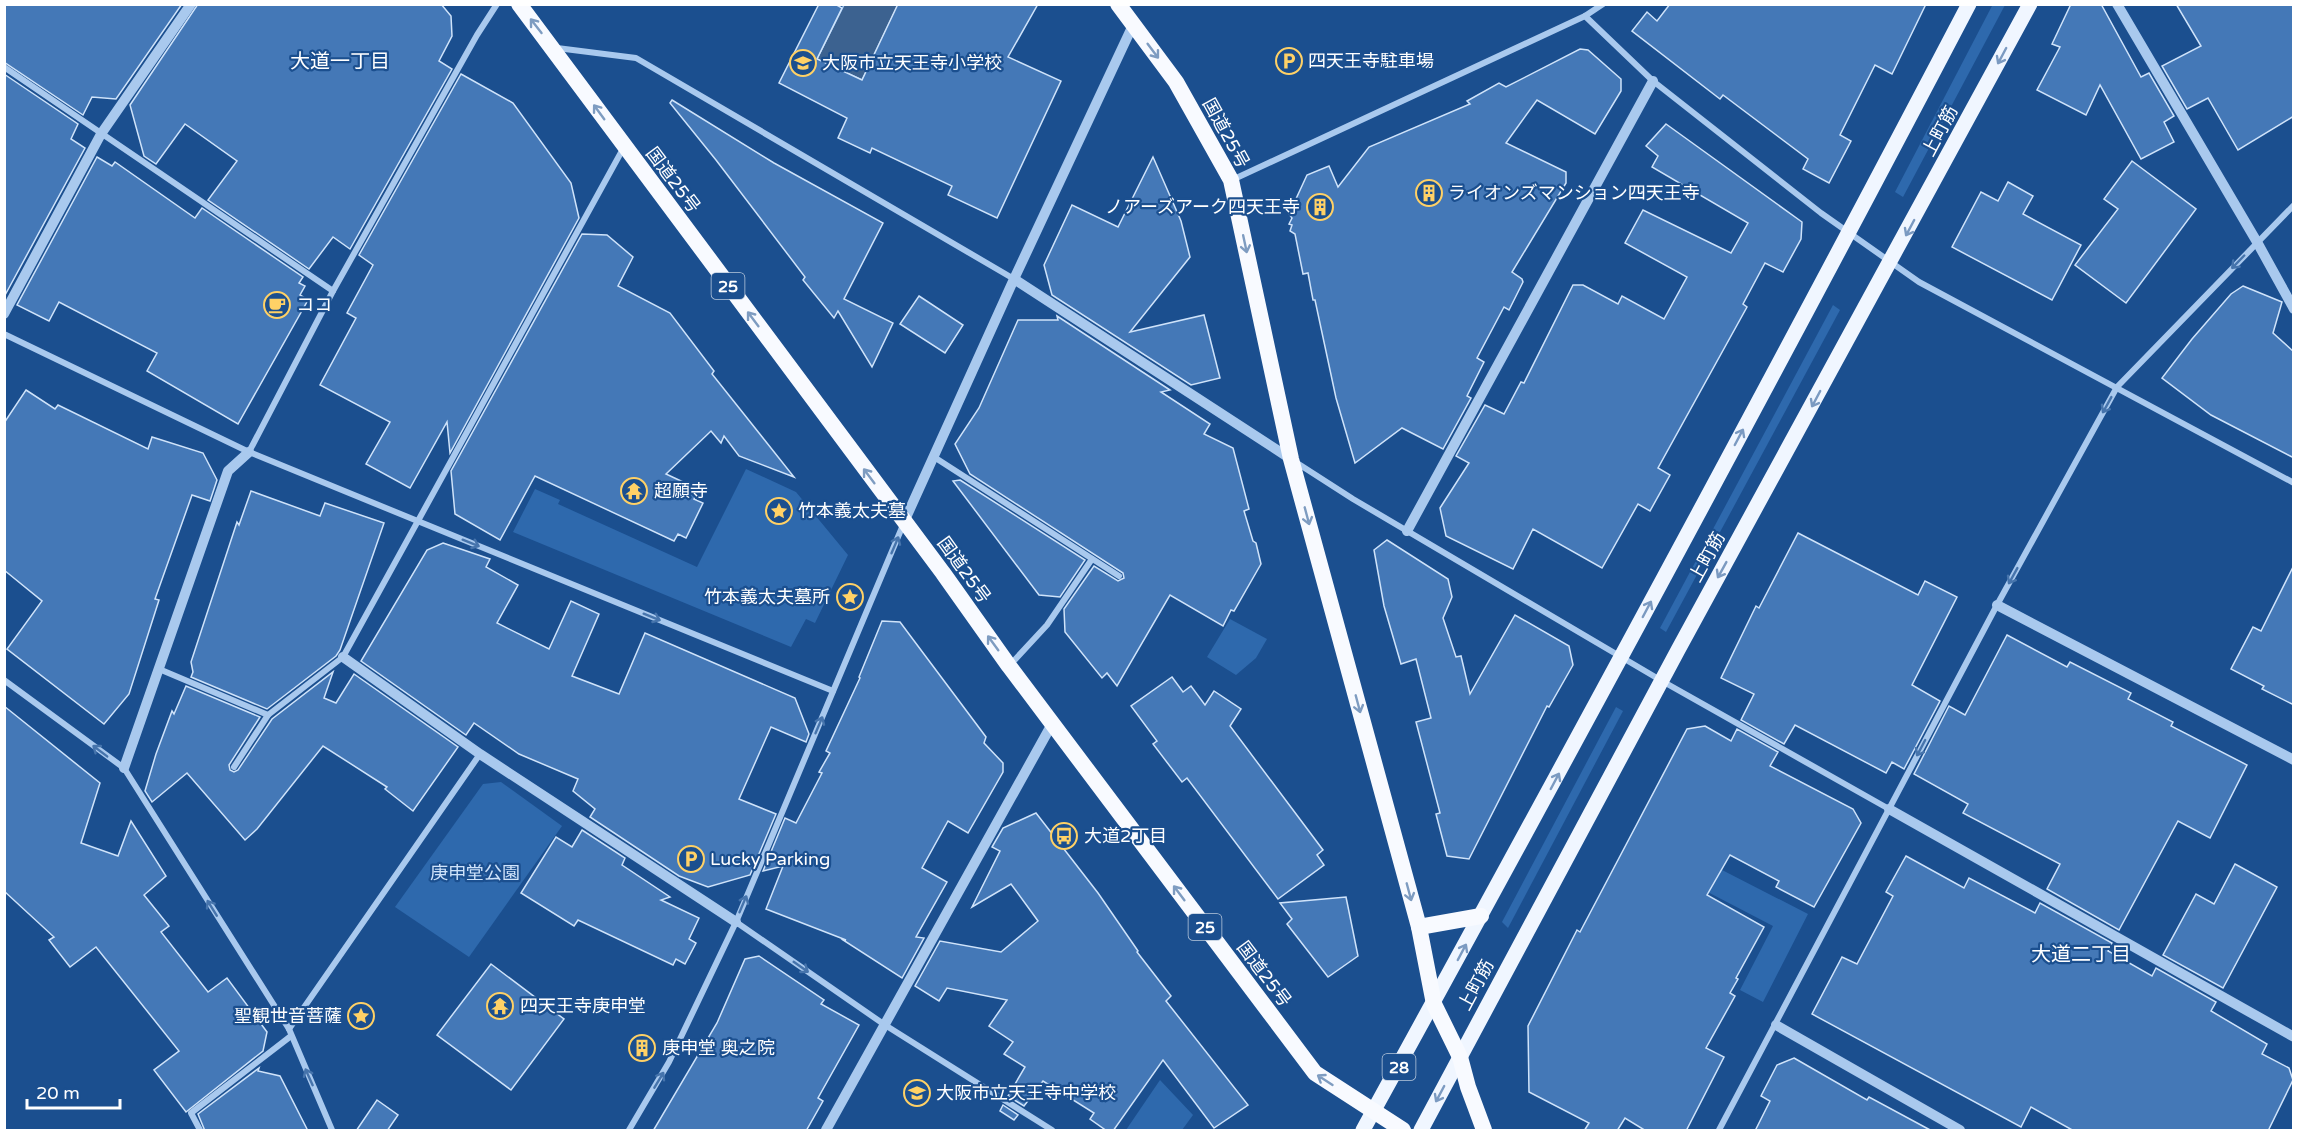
<svg xmlns="http://www.w3.org/2000/svg" width="2298" height="1135" viewBox="0 0 2298 1135" font-family="'Varela Round','Noto Sans JP',sans-serif">
  <style>
    .green { fill: #2e69ad }
    .water { fill: #3c6290; stroke: #9cc4f0; stroke-width: 1.5 }
    .building { fill: #4478b7; stroke: #cfe3fa; stroke-width: 1.5 }
    .lines { fill: none; stroke-linecap: round; stroke-linejoin: round }
    .minor { stroke: #a9c9ee; stroke-width: 6 }
    .tertiary { stroke: #a9c9ee; stroke-width: 10 }
    .primary { stroke: #f0f6ff; stroke-width: 15 }
    .trunk { stroke: #f8faff; stroke-width: 16 }
    .oneway { stroke: #7e9cc1 }
    .oneway2 { stroke: #7b9ac1 }
    .oneway3 { stroke: #4674ac }
    .labels { text-anchor: middle; stroke-width: 4.5; stroke-linejoin: round; paint-order: stroke }
    .shield { fill: #1b4f8f; stroke: #bbcadd; stroke-width: 1.5 }
    .shield-label { font-size: 16px; font-weight: bold; fill: #fff }
    .poi-label { font-size: 18px; fill: #fff; stroke: #1b4f8f; text-anchor: start }
    .street-label { font-size: 18px; fill: #fff; stroke: #1b4f8f }
    .park-label { font-size: 18px; fill: #cfe3fa; stroke: #1b4f8f }
    .neighbourhood-label { font-size: 20px; fill: #fff; stroke: #1b4f8f }
  </style>
  <rect width="100%" height="100%" fill="#1b4f8f"/>
  <g class="green">
    <path d="M1993,4l12,1 -102,192 -8,-5z"/>
    <path d="M1833,305l7,5 -174,322 -6,-4z"/>
    <path d="M746,469l50,23 52,63 -33,68 -9,-4 -15,28 -278,-115 22,-43 25,11 -2,4 139,63z"/>
    <path d="M1230,619l37,20 -11,19 -20,17 -29,-18z"/>
    <path d="M1616,707l7,4 -115,217 -6,-6z"/>
    <path d="M501,782l61,44 -93,131 -74,-50 88,-123z"/>
    <path d="M1689,853l119,61 -45,88 -23,-12 33,-64 -96,-50z"/>
    <path d="M1160,1080l33,35 -11,15h-56z"/>
  </g>
  <path class="water" d="M844,5h54l-36,75 -45,-21z"/>
  <g class="building">
    <path d="M4,4h178l-66,95 -24,-2 -9,18 -79,-53z"/>
    <path d="M198,4h243l10,12 1,20 -13,25 13,8 -102,180 -17,-12 -24,32 -101,-69 29,-39 -52,-37 -29,40 -12,-8 -14,-51z"/>
    <path d="M819,4h16l7,4 -25,51 45,21 36,-76h140l-30,53 53,24 -64,137 -49,-23 4,-9 -80,-38 -2,5 -32,-15 9,-20 -68,-35z"/>
    <path d="M1670,4h256l-34,70 -17,-9 -35,70 11,6 -22,42 -26,-14 5,-10 -85,-64 -3,4 -88,-68 15,-19 10,9z"/>
    <path d="M2071,4h30l40,73 8,-4 25,43 -10,6 10,20 -33,17 -41,-74 -14,30 -49,-25 23,-43 -8,-3z"/>
    <path d="M2176,4h118v112l-56,34 -30,-52 -21,11 -25,-43 39,-20z"/>
    <path d="M1580,49l8,1 33,29v12l-26,43 -58,-34 -31,43 60,29v11l-54,89 10,7 1,3 -14,28 -5,-3 -27,51 7,4 -17,34 4,2 -28,51 -41,-21 -47,35 -19,-65 -21,-98h-2l-5,-27 -5,1 -8,-40 -5,-3 2,-6 -3,-1 3,-6 -3,-4 18,-39 22,-9 9,21 31,-40 101,-43 -3,-3 32,-18 7,4z"/>
    <path d="M4,74l74,50 -7,15 14,9 -81,149z"/>
    <path d="M461,74l52,29 58,80 8,35 -129,235 -3,-31 -37,66 -44,-24 24,-42 -70,-37 36,-67 -9,-5 26,-48 -14,-10z"/>
    <path d="M672,100l102,63 109,60 -39,76 49,24 -21,44 -34,-56 -4,7 -31,-38 2,-3 -89,-117 -46,-57z"/>
    <path d="M1666,124l136,98 -1,17 -18,33 -18,-9 -22,41 4,3 -89,161 12,7 -20,36 -12,-7 -36,64 -69,-39 -20,40 -67,-33 -6,-28 29,-45 -13,-7 29,-51 19,9 17,-32 3,1 49,-98h10l35,19 4,-8 42,23 23,-42 -62,-34 18,-33 88,43 17,-30 -96,-56 6,-11 -12,-10z"/>
    <path d="M97,157l15,9 3,-4 80,56 7,-10 101,69 -4,6 6,3 -5,9 8,5 -70,124 -91,-53 10,-18 -98,-51 -10,19 -32,-16z"/>
    <path d="M1153,157l28,64 9,36 -60,75 74,-17 16,63 -29,7 -139,-90 -8,-30 28,-60 46,22z"/>
    <path d="M2132,161l64,48 -70,94 -51,-38 43,-56 -14,-10z"/>
    <path d="M2008,182l25,14 -10,18 58,31 -29,55 -100,-53 29,-55 17,9z"/>
    <path d="M582,234l25,1 26,22 -15,29 52,27 44,58 -2,3 82,103 -55,-21 -15,-20 -3,7 -10,-12 -45,43 32,15 -4,10 9,4 -17,35 -8,-4 -4,7 -139,-65 -35,64 -45,-26 -4,-43z"/>
    <path d="M2243,286l39,16 -9,31 21,19v106l-83,-43 -49,-37 30,-39 39,-45z"/>
    <path d="M919,296l44,29 -18,28 -45,-29z"/>
    <path d="M1057,316l113,74 -9,2 49,32 -6,10 29,14 16,61 -5,2 9,30 3,2 5,21 -27,47 -3,-1 -8,16 -53,-31 -53,91 -10,-13 -5,5 -37,-46 -1,-23 30,-43 24,15 6,-3 -1,-5 -153,-99 -15,-30 24,-36 39,-88h40z"/>
    <path d="M26,390l29,19 3,-4 90,44 4,-12 51,16 14,27 -7,21 -18,-6 -37,104 4,1 -30,94 -25,30 -97,-75 35,-48 -38,-31v-147z"/>
    <path d="M960,480l125,80 -25,37 -21,-2 -86,-114z"/>
    <path d="M251,491l69,25 5,-13 59,20 -44,127 -4,6 -69,53 -76,-32 2,-5 -2,-10 46,-140 2,3z"/>
    <path d="M1798,533l120,62 7,-14 32,16 -45,88 28,16 -36,68 -12,-7 -6,11 -91,-48 -11,19 -43,-24 13,-26 -33,-16 35,-72 3,2z"/>
    <path d="M1387,540l61,39 4,18 -9,21 13,39 5,-1 9,38 45,-79 54,31 4,19 -24,42 -2,-1 -78,153 -22,-3 -11,-42 4,-1 -24,-91 15,-4 -15,-59 -15,5 -17,-58 -10,-56z"/>
    <path d="M443,543l47,16 -4,8 32,18 -21,38 52,26 22,-48 28,13 -27,62 47,18 26,-61 150,65 14,36 -3,8 -35,-15 -32,72 37,15 -26,61 -42,12 -29,-11 -89,-59 5,-8 -22,-18 5,-12 -59,-25 -45,-31 -8,12 -105,-74 66,-111z"/>
    <path d="M2294,565v140l-32,-16 2,-3 -33,-17 22,-42 8,4z"/>
    <path d="M882,621l18,1 86,115 -2,6 19,20v9l-35,61 -20,-12 -26,47 25,14 -31,55 8,1 -22,40 -59,-38h3l-80,-31 17,-43 -20,5 22,-53 11,5 26,-50 -3,-1 11,-19 -4,-2 34,-73 -1,-1z"/>
    <path d="M2007,635l60,32 3,-5 61,31 -3,6 45,23 -2,4 76,39 -37,73 -32,-17 -59,109 -72,-41 13,-25 -97,-51 5,-9 -54,-30 35,-68 16,9z"/>
    <path d="M333,672l-9,26 12,5 18,-29 104,73 -45,64 -28,-22 2,-2 -64,-41 -66,83 -12,11 -58,-67 -35,29 -7,-11 11,-37 16,-43 2,3 12,-28 74,31 -31,48 1,5 4,2 4,-2 34,-51z"/>
    <path d="M1172,677l11,15 8,-6 14,19 9,-14 27,18 -11,17 93,124 -6,5 7,10 -46,34 -91,-121 -5,4 -29,-38 4,-3 -26,-35z"/>
    <path d="M4,706l96,77 -19,60 37,13 13,-35 35,55 -22,19 25,31 -8,6 47,60 19,-14 40,54 -4,19 -77,61 -32,-42 25,-19 -83,-104 -26,20 -21,-27 5,-3 -50,-46z"/>
    <path d="M1705,726l26,15 6,-12 41,23 -8,14 83,43 8,14 -47,84 -38,-20 3,-6 -49,-26 -23,40 57,32 -28,51 2,1 -8,14 5,3 -29,52 18,9 -38,74h-40l-21,-13 -8,13h-33l5,-8 -60,-31 -1,-66 49,-96 3,2 107,-203z"/>
    <path d="M1036,813l62,80 40,58 -1,1 34,44 -5,5 82,104 -34,23 -51,-68 -50,71h-6l-17,-12 4,-6 -51,-32 -19,25 -16,-10 17,-29 -21,-13 9,-12 -24,-16 18,-26 -60,-12 -8,13 -24,-15 25,-45 61,11 37,-31 -27,-37 -39,23 28,-56 -8,-4 11,-19z"/>
    <path d="M582,830l43,28 -3,7 48,32 -9,3 38,18 -10,21 7,4 -11,21 -9,-5 -3,6 -95,-45 -4,6 -53,-33 35,-56 16,10z"/>
    <path d="M1906,856l58,32 5,-10 66,35 5,-10 72,40 -4,8 44,25 4,-8 60,34 -5,9 56,33 -5,10 27,14 4,12 -25,51h-194l-43,-24 -10,20 -209,-113 30,-57 15,7 36,-68 -7,-4z"/>
    <path d="M2235,864l42,23 -54,101 -60,-33 33,-61 18,10z"/>
    <path d="M1346,897l12,59 -30,21 -41,-53 5,-5 -12,-16z"/>
    <path d="M759,956l65,44 -3,4 38,21 -41,73 5,3 -17,30h-153l64,-108 28,-64z"/>
    <path d="M491,964l73,55 -53,71 -74,-55z"/>
    <path d="M1794,1058l73,42 2,-3 63,34h-177l15,-30 -9,-5 16,-31z"/>
    <path d="M259,1068l-1,3 22,5 28,55h-103l-7,-17z"/>
    <path d="M377,1100l21,15 -11,16h-31z"/>
    <path d="M1003,1105l15,10 -4,5 -14,-9z"/>
  </g>
  <g class="lines">
    <g class="minor">
      <path d="M1585,16l68,65 168,132 98,69 375,201"/>
      <path d="M557,48l79,10 378,221"/>
      <path d="M4,67l329,224"/>
      <path d="M1232,180l353,-164 18,-12"/>
      <path d="M4,334l245,118 584,239"/>
      <path d="M249,452l84,-161 144,-256 20,-31"/>
      <path d="M934,457l185,119"/>
      <path d="M1297,463l56,36 309,182 227,128"/>
      <path d="M1010,665l37,-40 45,-66"/>
      <path d="M159,669l109,46 75,-58 281,-510"/>
      <path d="M4,680l120,88 165,261 43,101"/>
      <path d="M234,767l34,-52"/>
      <path d="M736,922l149,103 167,105"/>
      <path d="M289,1029l191,-275"/>
      <path d="M200,1130l-9,-17 100,-77"/>
      <path d="M629,1130l40,-68 67,-140 167,-397"/>
      <path d="M1719,1130l278,-525 120,-218 177,-182"/>
    </g>
    <g class="tertiary">
      <path d="M2117,4l140,238 37,67"/>
      <path d="M1014,279l277,180"/>
      <path d="M4,314l97,-180 90,-130"/>
      <path d="M904,522l110,-243 119,-254"/>
      <path d="M1407,531l246,-450"/>
      <path d="M1997,605l297,155"/>
      <path d="M343,657l137,97 256,168"/>
      <path d="M124,768l104,-297 21,-19"/>
      <path d="M1889,809l405,228"/>
      <path d="M1776,1025l184,105"/>
      <path d="M826,1130l226,-406"/>
    </g>
    <g class="primary">
      <path d="M1363,1130c205,-373 408,-748 606,-1126"/>
      <path d="M1421,1130l257,-480 352,-646"/>
    </g>
    <g class="trunk">
      <path d="M519,4l424,569 66,93 306,407 88,57"/>
      <path d="M1118,4l58,78 55,98 60,279 128,468 15,77 26,53 8,30 16,43"/>
      <path d="M1419,927l62,-11"/>
    </g>
  </g>
  <defs><path id="oneway-shaft" d="M-6 0H5M1.5-3L5.5 0L1.5 3" fill="none" stroke-width="1.6" stroke-linecap="round" stroke-linejoin="round" transform="scale(1.5)"/></defs>
  <g class="oneway">
    <use href="#oneway-shaft" transform="translate(536 26) rotate(-128)"/>
    <use href="#oneway-shaft" transform="translate(1153 51) rotate(53)"/>
    <use href="#oneway-shaft" transform="translate(599 112) rotate(-126)"/>
    <use href="#oneway-shaft" transform="translate(1245 244) rotate(78)"/>
    <use href="#oneway-shaft" transform="translate(753 319) rotate(-127)"/>
    <use href="#oneway-shaft" transform="translate(869 476) rotate(-127)"/>
    <use href="#oneway-shaft" transform="translate(1307 516) rotate(75)"/>
    <use href="#oneway-shaft" transform="translate(993 643) rotate(-126)"/>
    <use href="#oneway-shaft" transform="translate(1358 704) rotate(75)"/>
    <use href="#oneway-shaft" transform="translate(1409 892) rotate(75)"/>
    <use href="#oneway-shaft" transform="translate(1179 893) rotate(-127)"/>
    <use href="#oneway-shaft" transform="translate(1325 1080) rotate(-147)"/>
  </g>
  <g class="oneway2">
    <use href="#oneway-shaft" transform="translate(2002 56) rotate(118)"/>
    <use href="#oneway-shaft" transform="translate(1910 228) rotate(118)"/>
    <use href="#oneway-shaft" transform="translate(1816 399) rotate(118)"/>
    <use href="#oneway-shaft" transform="translate(1739 437) rotate(-62)"/>
    <use href="#oneway-shaft" transform="translate(1722 570) rotate(119)"/>
    <use href="#oneway-shaft" transform="translate(1647 609) rotate(-62)"/>
    <use href="#oneway-shaft" transform="translate(1555 781) rotate(-62)"/>
    <use href="#oneway-shaft" transform="translate(1462 952) rotate(-62)"/>
    <use href="#oneway-shaft" transform="translate(1440 1094) rotate(118)"/>
  </g>
  <g class="oneway3">
    <use href="#oneway-shaft" transform="translate(2238 262) rotate(134)"/>
    <use href="#oneway-shaft" transform="translate(2107 405) rotate(119)"/>
    <use href="#oneway-shaft" transform="translate(471 543) rotate(22)"/>
    <use href="#oneway-shaft" transform="translate(895 545) rotate(-67)"/>
    <use href="#oneway-shaft" transform="translate(2013 576) rotate(119)"/>
    <use href="#oneway-shaft" transform="translate(652 617) rotate(22)"/>
    <use href="#oneway-shaft" transform="translate(819 725) rotate(-67)"/>
    <use href="#oneway-shaft" transform="translate(1921 748) rotate(118)"/>
    <use href="#oneway-shaft" transform="translate(100 751) rotate(-143)"/>
    <use href="#oneway-shaft" transform="translate(743 904) rotate(-67)"/>
    <use href="#oneway-shaft" transform="translate(212 908) rotate(-122)"/>
    <use href="#oneway-shaft" transform="translate(801 967) rotate(35)"/>
    <use href="#oneway-shaft" transform="translate(309 1077) rotate(-114)"/>
    <use href="#oneway-shaft" transform="translate(659 1080) rotate(-59)"/>
  </g>
  <defs>
    <symbol id="parking-ring" viewBox="-11 -11 22 22"><circle r="9.5" fill="#1b4f8f" stroke="#ffd166" stroke-width="1.5"/><path d="M-3.5-5.5H1a3.5 3.5 0 0 1 0 7H-1V5.5H-3.5ZM-1-3.4V-.6H.8a1.4 1.4 0 0 0 0-2.8Z" fill="#ffd166"/></symbol>
    <symbol id="school-ring" viewBox="-11 -11 22 22"><circle r="9.5" fill="#1b4f8f" stroke="#ffd166" stroke-width="1.5"/><path d="M0-5L7-2L0 1L-7-2ZM-4 1L0 2.5L4 1V4Q0 6-4 4Z" fill="#ffd166"/></symbol>
    <symbol id="building-ring" viewBox="-11 -11 22 22"><circle r="9.5" fill="#1b4f8f" stroke="#ffd166" stroke-width="1.5"/><path d="M-4-6H4V6H1V3H-1V6H-4ZM-2.5-4.3h1.7v1.8h-1.7ZM.8-4.3h1.7v1.8H.8ZM-2.5-1h1.7V.8h-1.7ZM.8-1h1.7V.8H.8Z" fill="#ffd166"/></symbol>
    <symbol id="cafe-ring" viewBox="-11 -11 22 22"><circle r="9.5" fill="#1b4f8f" stroke="#ffd166" stroke-width="1.5"/><path d="M-5.5-4.5H6V0H3Q3 3.5 0 3.5H-2.5Q-5.5 3.5-5.5 0ZM3-3.2v2h1.7v-2ZM-6 4.5H4V6H-6Z" fill="#ffd166"/></symbol>
    <symbol id="temple-ring" viewBox="-11 -11 22 22"><circle r="9.5" fill="#1b4f8f" stroke="#ffd166" stroke-width="1.5"/><path d="M0-6L5-2H3V0L6.5 2.5H4V6H1.5V3h-3V6H-4V2.5H-6.5L-3 0V-2H-5Z" fill="#ffd166"/></symbol>
    <symbol id="sight-ring" viewBox="-11 -11 22 22"><circle r="9.5" fill="#1b4f8f" stroke="#ffd166" stroke-width="1.5"/><path d="M0-6L1.8-2.2L6-1.7L2.9 1.2L3.7 5.4L0 3.3L-3.7 5.4L-2.9 1.2L-6-1.7L-1.8-2.2Z" fill="#ffd166"/></symbol>
    <symbol id="bus-ring" viewBox="-11 -11 22 22"><circle r="9.5" fill="#1b4f8f" stroke="#ffd166" stroke-width="1.5"/><path d="M-5-6H5V4H4V6H2V4H-2V6H-4V4H-5ZM-3.5-4V0h7V-4ZM-3.5 1.2v1.5H-2V1.2ZM2 1.2v1.5H3.5V1.2Z" fill="#ffd166"/></symbol>
  </defs>
  <g fill-rule="evenodd">
    <use href="#parking-ring" x="1274" y="46" width="30" height="30"/>
    <use href="#school-ring" x="788" y="48" width="30" height="30"/>
    <use href="#building-ring" x="1414" y="178" width="30" height="30"/>
    <use href="#building-ring" x="1305" y="192" width="30" height="30"/>
    <use href="#cafe-ring" x="262" y="290" width="30" height="30"/>
    <use href="#temple-ring" x="619" y="476" width="30" height="30"/>
    <use href="#sight-ring" x="764" y="496" width="30" height="30"/>
    <use href="#sight-ring" x="835" y="582" width="30" height="30"/>
    <use href="#bus-ring" x="1049" y="821" width="30" height="30"/>
    <use href="#parking-ring" x="676" y="844" width="30" height="30"/>
    <use href="#temple-ring" x="485" y="991" width="30" height="30"/>
    <use href="#sight-ring" x="346" y="1001" width="30" height="30"/>
    <use href="#building-ring" x="627" y="1033" width="30" height="30"/>
    <use href="#school-ring" x="902" y="1078" width="30" height="30"/>
  </g>
  <g class="labels">
    <g class="shield">
      <rect x="711.5" y="273" width="33" height="26" rx="4.5"/>
      <rect x="1188.5" y="914" width="33" height="26" rx="4.5"/>
      <rect x="1382.5" y="1054" width="33" height="26" rx="4.5"/>
    </g>
    <g class="shield-label">
      <text x="728" y="292">25</text>
      <text x="1205" y="933">25</text>
      <text x="1399" y="1073">28</text>
    </g>
    <g class="poi-label">
      <text x="1308" y="67">四天王寺駐車場</text>
      <text x="822" y="69">大阪市立天王寺小学校</text>
      <text x="1448" y="199">ライオンズマンション四天王寺</text>
      <text x="1300" y="213" text-anchor="end">ノアーズアーク四天王寺</text>
      <text x="296" y="311">ココ</text>
      <text x="654" y="497">超願寺</text>
      <text x="798" y="517">竹本義太夫墓</text>
      <text x="830" y="603" text-anchor="end">竹本義太夫墓所</text>
      <text x="1084" y="842">大道2丁目</text>
      <text x="710" y="865">Lucky Parking</text>
      <text x="520" y="1012">四天王寺庚申堂</text>
      <text x="342" y="1022" text-anchor="end">聖観世音菩薩</text>
      <text x="662" y="1054">庚申堂 奥之院</text>
      <text x="936" y="1099">大阪市立天王寺中学校</text>
    </g>
    <g class="street-label">
      <text transform="translate(1940 131) rotate(-62)" y="6">上町筋</text>
      <text transform="translate(1226 133) rotate(61)" y="6">国道25号</text>
      <text transform="translate(673 180) rotate(53)" y="6">国道25号</text>
      <text transform="translate(1707 557) rotate(-61)" y="6">上町筋</text>
      <text transform="translate(964 570) rotate(54)" y="6">国道25号</text>
      <text transform="translate(1264 974) rotate(53)" y="6">国道25号</text>
      <text transform="translate(1476 985) rotate(-62)" y="6">上町筋</text>
    </g>
    <g class="park-label">
      <text x="475" y="879">庚申堂公園</text>
    </g>
    <g class="neighbourhood-label">
      <text x="340" y="68">大道一丁目</text>
      <text x="2081" y="961">大道二丁目</text>
    </g>
  </g>
  <rect width="2298" height="1135" fill="none" stroke="#ffffff" stroke-width="12"/>
  <path d="M27 1099v9h93v-9" fill="none" stroke="#ffffff" stroke-width="3"/>
  <text x="36" y="1099" font-size="18" fill="#ffffff" stroke="#1b4f8f" stroke-width="4.5" paint-order="stroke">20 m</text>
</svg>
